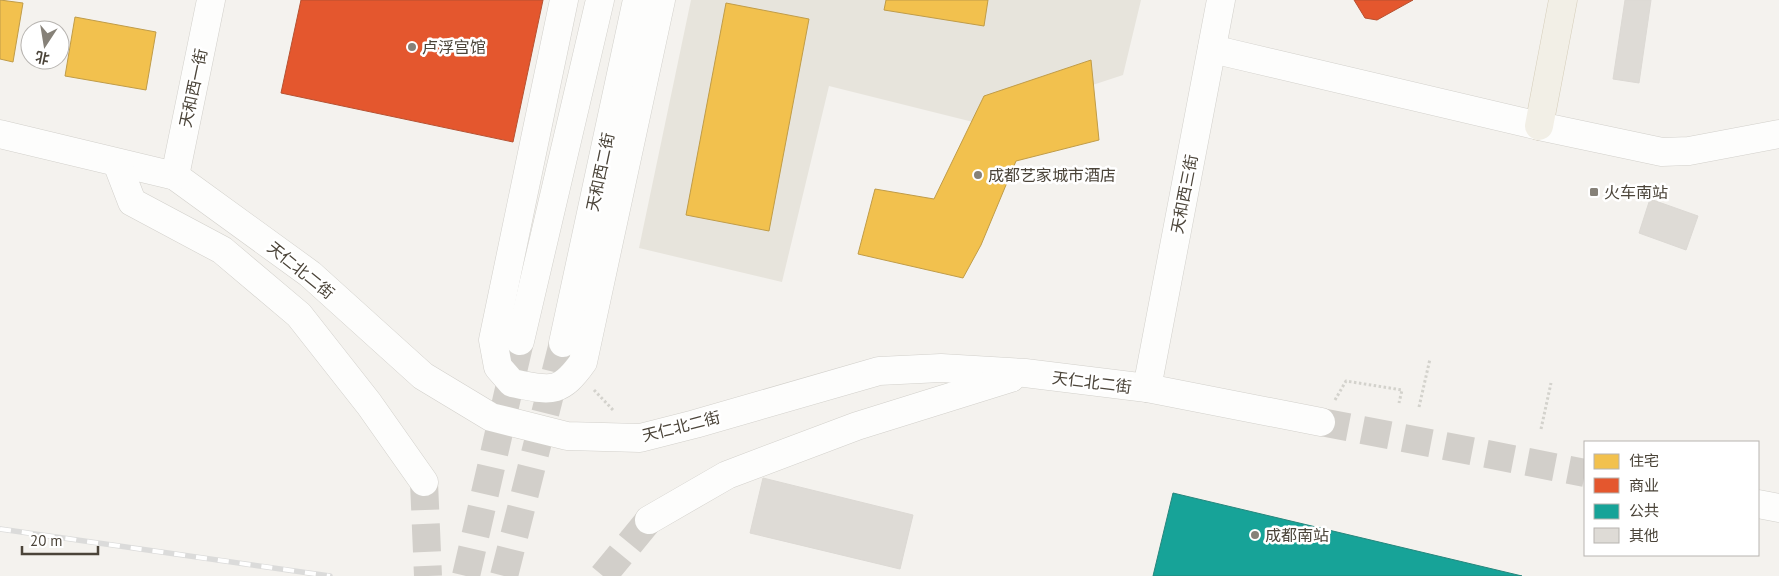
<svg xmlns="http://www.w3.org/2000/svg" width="1779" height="576" viewBox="0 0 1779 576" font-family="'PT Sans','Noto Sans SC',sans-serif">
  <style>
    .residential { fill: #e7e4dc }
    .homes { fill: #f2c14e; stroke: #c09c48 }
    .shops { fill: #e4572e; stroke: #b65131 }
    .public { fill: #17a398; stroke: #27867c }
    .building { fill: #dedbd6; stroke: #dcd9d4 }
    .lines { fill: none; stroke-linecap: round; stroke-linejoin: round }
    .minor-tunnel { stroke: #d2cfca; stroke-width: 28; stroke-dasharray: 28 14; stroke-linecap: butt }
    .minor-casing { stroke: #d2d0cb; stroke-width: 29 }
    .major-casing { stroke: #d6cebb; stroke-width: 29 }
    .path { stroke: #d3d2cc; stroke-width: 3; stroke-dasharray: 2.5 2.5; stroke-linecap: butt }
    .minor { stroke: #fdfdfc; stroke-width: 28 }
    .major { stroke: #f2efe6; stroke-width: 28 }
    .rail-casing { stroke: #dbdbda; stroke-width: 5.5 }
    .rail { stroke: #fff; stroke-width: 4; stroke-dasharray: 11; stroke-linecap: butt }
    .poi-dot { fill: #868178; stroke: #fff; stroke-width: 2 }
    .labels { text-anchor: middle; stroke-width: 5; stroke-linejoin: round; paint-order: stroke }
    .poi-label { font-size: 16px; fill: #4b4439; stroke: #fff; text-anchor: start }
    .street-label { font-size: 16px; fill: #4b4439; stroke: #fff }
  </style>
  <rect width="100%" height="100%" fill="#f4f2ee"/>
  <path class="residential" d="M691,0h450l-18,75 -146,48 -148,-37 -47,196 -143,-34z"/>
  <g class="homes">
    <path d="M0,0l23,3 -10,59 -13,-3z"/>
    <path d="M886,0h102l-4,26 -100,-16z"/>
    <path d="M726,3l83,16 -40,212 -83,-16z"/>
    <path d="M75,17l81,15 -10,58 -81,-14z"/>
    <path d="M1091,60l8,80 -83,21 -35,84 -18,33 -105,-24 17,-65 59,10 50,-103z"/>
  </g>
  <g class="shops">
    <path d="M301,0h242l-30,142 -232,-49z"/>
    <path d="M1354,0h59l-36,20 -12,-2z"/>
  </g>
  <path class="public" d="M1173,493l349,83h-369z"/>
  <g class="building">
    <path d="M1625,0h26l-12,83 -26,-4z"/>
    <path d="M1650,199l48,17 -12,34 -47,-17z"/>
    <path d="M763,478l150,37 -13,54 -150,-36z"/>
  </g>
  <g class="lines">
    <g class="minor-tunnel">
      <path d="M1321,422l264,51"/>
      <path d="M424,482l4,94"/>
      <path d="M466,576l54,-235"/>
      <path d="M504,576l59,-233"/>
      <path d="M603,576l46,-56"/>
    </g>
    <defs>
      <g id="minor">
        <path d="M564,0l-71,340 5,27 14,16c37,7 47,13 71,-21l78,-362"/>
        <path d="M1212,49l327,77 123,26 27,-1 90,-17"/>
        <path d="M0,134l175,42 135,98 113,102 68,41 76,19 73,2 55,-14 184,-53 62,-3 84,5 122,15 174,34"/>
        <path d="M117,163l15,39 90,48 77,65 70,89 55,78"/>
        <path d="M175,176l36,-176"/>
        <path d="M520,341l80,-341"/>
        <path d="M563,343l74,-343"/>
        <path d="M1147,388l74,-388"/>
        <path d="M1758,504l21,4"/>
        <path d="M649,520l78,-45 130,-49 154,-48"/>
      </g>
      <path id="major" d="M1539,126l24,-126"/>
    </defs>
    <use href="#minor" class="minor-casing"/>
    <use href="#major" class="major-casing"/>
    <g class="path">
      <path d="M594,390l20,21"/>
      <path d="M1335,400l11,-19 56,9 -3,13"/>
      <path d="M1419,407l11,-48"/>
      <path d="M1541,429l10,-46"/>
    </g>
    <use href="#minor" class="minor"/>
    <use href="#major" class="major"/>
    <defs>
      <path id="rail" d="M0,529l330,47"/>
    </defs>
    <use href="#rail" class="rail-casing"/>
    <use href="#rail" class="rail"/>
  </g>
  <g class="poi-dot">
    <circle cx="412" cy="47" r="5"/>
    <circle cx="978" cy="175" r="5"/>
    <rect x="1589" y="187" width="10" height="10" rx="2.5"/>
    <circle cx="1255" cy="535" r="5"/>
  </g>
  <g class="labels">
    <g class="poi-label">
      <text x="422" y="53">卢浮宫馆</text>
      <text x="988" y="181">成都艺家城市酒店</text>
      <text x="1604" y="198">火车南站</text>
      <text x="1265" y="541">成都南站</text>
    </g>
    <g class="street-label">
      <text transform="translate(193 88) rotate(-78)" y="6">天和西一街</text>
      <text transform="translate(600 172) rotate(-78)" y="6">天和西二街</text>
      <text transform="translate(1184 194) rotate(-79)" y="6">天和西三街</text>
      <text transform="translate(301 270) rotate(39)" y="6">天仁北二街</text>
      <text transform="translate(1092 382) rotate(7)" y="6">天仁北二街</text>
      <text transform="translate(681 426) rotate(-14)" y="6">天仁北二街</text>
    </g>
  </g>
  <rect x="1584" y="441" width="175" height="115" fill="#ffffff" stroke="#b7b4b0"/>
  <rect x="1594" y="454" width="25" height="15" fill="#f2c14e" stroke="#b7b4b0"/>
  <text x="1629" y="466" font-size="15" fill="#4b4439">住宅</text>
  <rect x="1594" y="478" width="25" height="15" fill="#e4572e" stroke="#b7b4b0"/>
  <text x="1629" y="491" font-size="15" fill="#4b4439">商业</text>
  <rect x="1594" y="504" width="25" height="15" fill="#17a398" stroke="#b7b4b0"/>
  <text x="1629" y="516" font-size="15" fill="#4b4439">公共</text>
  <rect x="1594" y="528" width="25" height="15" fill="#dedbd6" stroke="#b7b4b0"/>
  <text x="1629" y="541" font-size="15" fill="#4b4439">其他</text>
  <g transform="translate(45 45) rotate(192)"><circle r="24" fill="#ffffff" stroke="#b7b4b0"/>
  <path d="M0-4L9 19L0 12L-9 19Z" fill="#868178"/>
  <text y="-8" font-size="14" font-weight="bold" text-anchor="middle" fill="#4b4439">北</text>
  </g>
  <path d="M22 546v8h76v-8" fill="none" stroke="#4b4439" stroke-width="2.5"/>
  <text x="30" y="546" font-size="15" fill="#4b4439" stroke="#ffffff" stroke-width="4" paint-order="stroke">20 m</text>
</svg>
